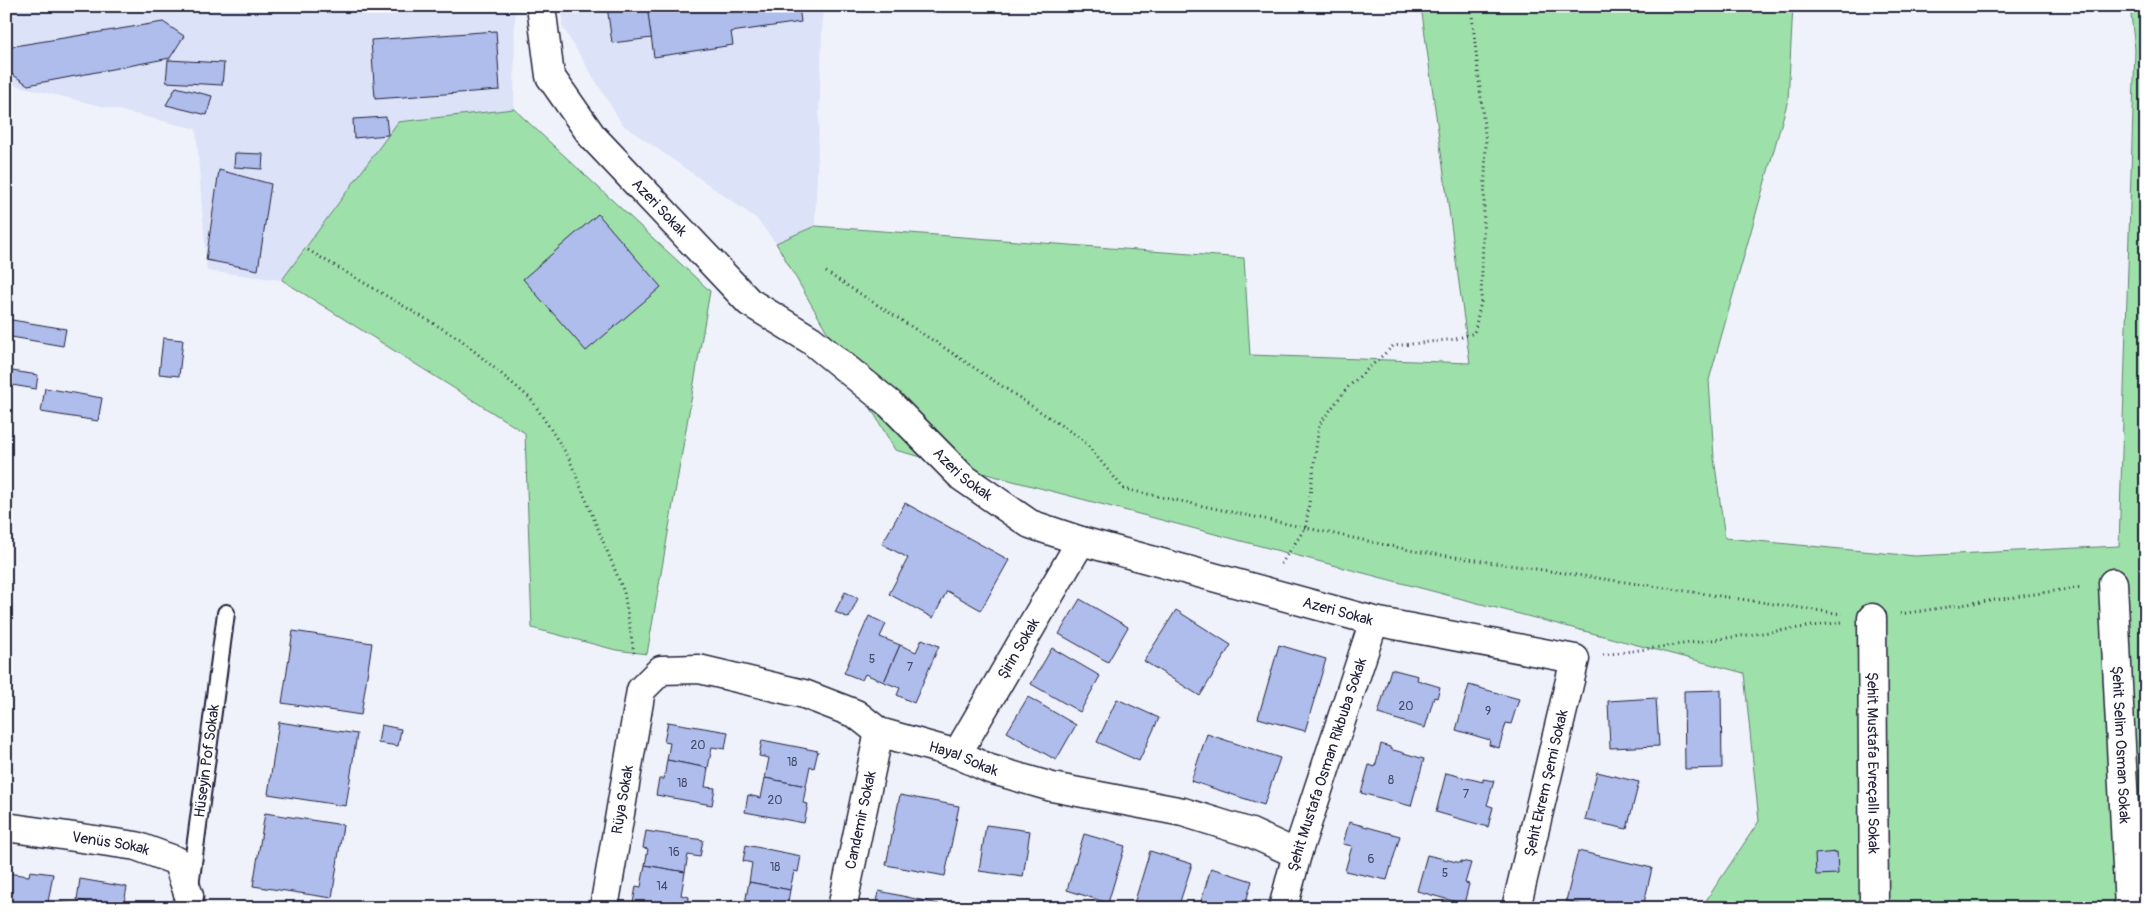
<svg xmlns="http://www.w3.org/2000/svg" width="2152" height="914" viewBox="0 0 2152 914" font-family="Pangolin,sans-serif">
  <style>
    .built { fill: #dce2f7 }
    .green { fill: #9ee0aa; stroke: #608172 }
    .building { fill: #afbded; stroke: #22223b }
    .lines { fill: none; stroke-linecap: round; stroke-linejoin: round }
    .lane-casing { stroke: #22223b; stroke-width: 20 }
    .street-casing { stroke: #22223b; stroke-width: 31 }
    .path { stroke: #22223b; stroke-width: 3; stroke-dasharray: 1 4; stroke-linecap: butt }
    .lane { stroke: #fff; stroke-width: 16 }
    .street { stroke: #fff; stroke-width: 28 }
    .labels { text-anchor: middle; stroke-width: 4.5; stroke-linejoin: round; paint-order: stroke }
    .number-label { font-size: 12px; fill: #454968 }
    .street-label { font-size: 15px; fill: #22223b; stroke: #fff }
  </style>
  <rect width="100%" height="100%" fill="#eff2fb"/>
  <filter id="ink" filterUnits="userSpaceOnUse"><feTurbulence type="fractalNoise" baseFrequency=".02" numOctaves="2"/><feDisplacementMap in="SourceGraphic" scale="10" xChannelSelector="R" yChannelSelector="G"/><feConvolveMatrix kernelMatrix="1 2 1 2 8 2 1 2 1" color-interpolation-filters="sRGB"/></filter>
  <g filter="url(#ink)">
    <g class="built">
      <path d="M6,6h509l-1,103 -116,13 -116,158 -75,-9 -11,-142 -190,-46z"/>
      <path d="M563,6h260l-8,220 -39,17 -20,-25 -134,-94 -60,-98z"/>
    </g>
    <g class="green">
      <path d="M1421,6h372l-5,94 -79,280 5,78 11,80 190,18 204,-10 16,-497 -5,-43h16v902h-445l58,-87 -15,-148 -849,-223 -119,-207 39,-17 429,32 6,97 220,8z"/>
      <path d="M514,109l196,182 -63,363 -31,-4 -84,-22 -7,-195 -243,-153 116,-158z"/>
    </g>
    <g class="building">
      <path d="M607,6h40l5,32 -40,5z"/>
      <path d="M647,6h152l2,16 -70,10 2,13 -79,12z"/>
      <path d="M163,22l21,14 -14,22 -142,27 -22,-15v-16l8,-8z"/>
      <path d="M496,31l4,59 -125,9 -4,-59z"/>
      <path d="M168,60l56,3 -2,22 -56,-3z"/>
      <path d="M176,87l36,9 -5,19 -41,-10z"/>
      <path d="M386,117l2,18 -34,3 -1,-19z"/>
      <path d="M235,153l28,1 -1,15 -28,-2z"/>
      <path d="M219,170l52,14 -13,86 -52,-10z"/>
      <path d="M598,214l63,73 -75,64 -63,-72z"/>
      <path d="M6,319l60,10 -3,17 -57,-10z"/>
      <path d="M163,338l20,2 -4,36 -20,-2z"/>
      <path d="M6,370l32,5 -2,14 -30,-5z"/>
      <path d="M45,388l57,10 -4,23 -57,-9z"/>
      <path d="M905,503l104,57 -28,50 -34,-19 -14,27 -44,-24 19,-36 -26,-14z"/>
      <path d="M845,592l13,6 -9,20 -14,-6z"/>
      <path d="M1080,599l48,28 -20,35 -49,-28z"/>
      <path d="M1176,610l55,35 -31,51 -56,-35z"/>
      <path d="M869,616l17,8 -6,13 20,8 -16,37 -19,-8 -3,6 -18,-7z"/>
      <path d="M293,631l79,12 -11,72 -79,-12z"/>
      <path d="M922,639l17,7 -25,57 -17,-8 3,-7 -16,-6 16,-37 16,7z"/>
      <path d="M1279,645l47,14 -21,72 -47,-13z"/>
      <path d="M1052,648l48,28 -20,36 -49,-28z"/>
      <path d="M1391,669l27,7 -1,4 23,7 -3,11 -3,-1 -9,31 -47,-14z"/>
      <path d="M1469,685l50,14 -8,25 -5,-1 -7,25 -10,-3 1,-5 -34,-10z"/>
      <path d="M1721,690l1,78 -37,1 -1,-78z"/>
      <path d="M1028,697l48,28 -20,35 -49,-28z"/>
      <path d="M1656,698l3,48 -49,2 -2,-47z"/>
      <path d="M1117,699l42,19 -20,43 -42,-19z"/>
      <path d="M279,722l78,12 -11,72 -78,-12z"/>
      <path d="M668,722l60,10 -3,17 -13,-2 -4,21 -41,-8 3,-17 -6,-1z"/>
      <path d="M381,725l20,4 -3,17 -20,-3z"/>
      <path d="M1207,734l73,24 -16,47 -73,-24z"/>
      <path d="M762,740l56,11 -4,17 -4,-2 -4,20 -41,-8 4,-20 -10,-2z"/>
      <path d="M1381,744l9,3v2l34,10 -13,47 -50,-13 8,-28 6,2z"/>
      <path d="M667,760l41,8 -3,19 10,1 -3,17 -56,-10 3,-16h5z"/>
      <path d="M1597,772l42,10 -12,47 -42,-9z"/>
      <path d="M1446,773l37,9v-3l11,2 -7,24 6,2 -5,20 -52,-15z"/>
      <path d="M765,778l41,8 -3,17 5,1 -4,19 -59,-11 3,-17 13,3z"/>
      <path d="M900,795l59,11 -14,70 -59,-11z"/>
      <path d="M265,813l78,12 -11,73 -79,-12z"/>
      <path d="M1349,822l51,14 -13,44 -42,-9 7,-25 -9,-2z"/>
      <path d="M986,825l44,6 -7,46 -44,-6z"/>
      <path d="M646,831l57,9 -3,17 -12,-2 -3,17 -40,-7 3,-16 -5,-1z"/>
      <path d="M1084,834l41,12 -17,57 -41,-13z"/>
      <path d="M746,845l55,11 -3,16 -4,-1 -4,19 -41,-8 3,-19 -9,-2z"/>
      <path d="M1150,851l42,13 -14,44 -45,-1z"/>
      <path d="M1578,851l74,17 -9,40h-47l-30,-7z"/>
      <path d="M1837,852l1,22 -22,1 -1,-21z"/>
      <path d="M1427,855l34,8v-2l10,2 -6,20 4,1 -5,20 -47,-13z"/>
      <path d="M645,865l40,7 -4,23 8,2 -1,11h-24l-31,-5 3,-17 5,1z"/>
      <path d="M1211,868l41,13 -8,27h-45z"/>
      <path d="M30,871l23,3 -6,34h-41v-35l23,3z"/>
      <path d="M80,879l47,8 -3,16 9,1v4h-47l1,-6 -10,-2z"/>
      <path d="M749,882l41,8 -3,17 2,1h-59l2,-8 13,3z"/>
      <path d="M879,891l60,13 -1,4h-62z"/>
      <path d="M57,902l15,2v4h-16z"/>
    </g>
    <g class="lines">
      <defs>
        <g id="lane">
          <path id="s1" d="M190,886l36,-273"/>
        </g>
        <g id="street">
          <path id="s2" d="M541,6l9,70 42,60 157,166 62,38 79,64 72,73 68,47 51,17 293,80 201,38 -59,249"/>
          <path id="s3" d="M2113,583l16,325"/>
          <path id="s4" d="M1872,618l2,290"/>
          <path id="s5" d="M957,754l124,-213"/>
          <path id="s6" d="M6,827l130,19 41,15 12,35 -2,12"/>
          <path id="s7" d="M604,908l37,-218 20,-20 38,-1 105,25 52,20 23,18 78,22 33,15 62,18 131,25 68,21 46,21"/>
          <path id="s8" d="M842,908l37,-176"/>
          <path id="s9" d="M1283,908l14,-54 77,-233"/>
        </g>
      </defs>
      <use href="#lane" class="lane-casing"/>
      <use href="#street" class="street-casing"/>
      <g class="path">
        <path d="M308,250l152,89 71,60 37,57 56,136 10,61"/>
        <path d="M826,272l114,73 143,95 41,49 290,62 428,63"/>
        <path d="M1281,564l25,-37 13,-102 28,-37 46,-42 63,-7 18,-6 7,-31 5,-158 -15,-138"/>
        <path d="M1900,614l182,-27"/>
        <path d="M1603,655l239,-33"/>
      </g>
      <use href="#lane" class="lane"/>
      <use href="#street" class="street"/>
    </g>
  </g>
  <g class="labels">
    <g class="number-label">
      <text x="872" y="663">5</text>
      <text x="910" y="671">7</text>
      <text x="1406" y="710">20</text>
      <text x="1488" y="715">9</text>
      <text x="698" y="749">20</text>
      <text x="792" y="766">18</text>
      <text x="1391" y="784">8</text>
      <text x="682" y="787">18</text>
      <text x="1466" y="798">7</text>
      <text x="775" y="804">20</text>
      <text x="674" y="856">16</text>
      <text x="1371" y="863">6</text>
      <text x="775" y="871">18</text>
      <text x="1445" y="877">5</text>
      <text x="662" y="890">14</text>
    </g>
    <g class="street-label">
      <text dy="5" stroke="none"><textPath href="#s2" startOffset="242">Azeri Sokak</textPath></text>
      <text dy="5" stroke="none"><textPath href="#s2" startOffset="648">Azeri Sokak</textPath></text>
      <text dy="5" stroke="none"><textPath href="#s2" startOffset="1052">Azeri Sokak</textPath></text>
      <text dy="5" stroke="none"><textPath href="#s5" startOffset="122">Şirin Sokak</textPath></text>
      <text dy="5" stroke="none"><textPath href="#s3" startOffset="162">Şehit Selim Osman Sokak</textPath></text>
      <text dy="5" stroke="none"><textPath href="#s7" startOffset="569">Hayal Sokak</textPath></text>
      <text dy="5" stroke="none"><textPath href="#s1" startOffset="126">Hüseyin Pof Sokak</textPath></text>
      <text dy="5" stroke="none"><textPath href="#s4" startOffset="145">Şehit Mustafa Evreçallı Sokak</textPath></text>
      <text dy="5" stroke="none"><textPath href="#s9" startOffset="150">Şehit Mustafa Osman Rikbuba Sokak</textPath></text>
      <text transform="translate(1546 783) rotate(-77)" y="5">Şehit Ekrem Şemi Sokak</text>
      <text dy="5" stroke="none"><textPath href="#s7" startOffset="110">Rüya Sokak</textPath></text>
      <text dy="5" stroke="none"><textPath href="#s8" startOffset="90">Candemir Sokak</textPath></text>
      <text dy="5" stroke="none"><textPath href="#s6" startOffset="106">Venüs Sokak</textPath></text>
    </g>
  </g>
  <rect width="2152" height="914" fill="none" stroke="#fff" stroke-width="25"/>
  <rect x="12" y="12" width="2127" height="889" fill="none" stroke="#22223b" stroke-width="2" filter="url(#ink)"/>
</svg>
